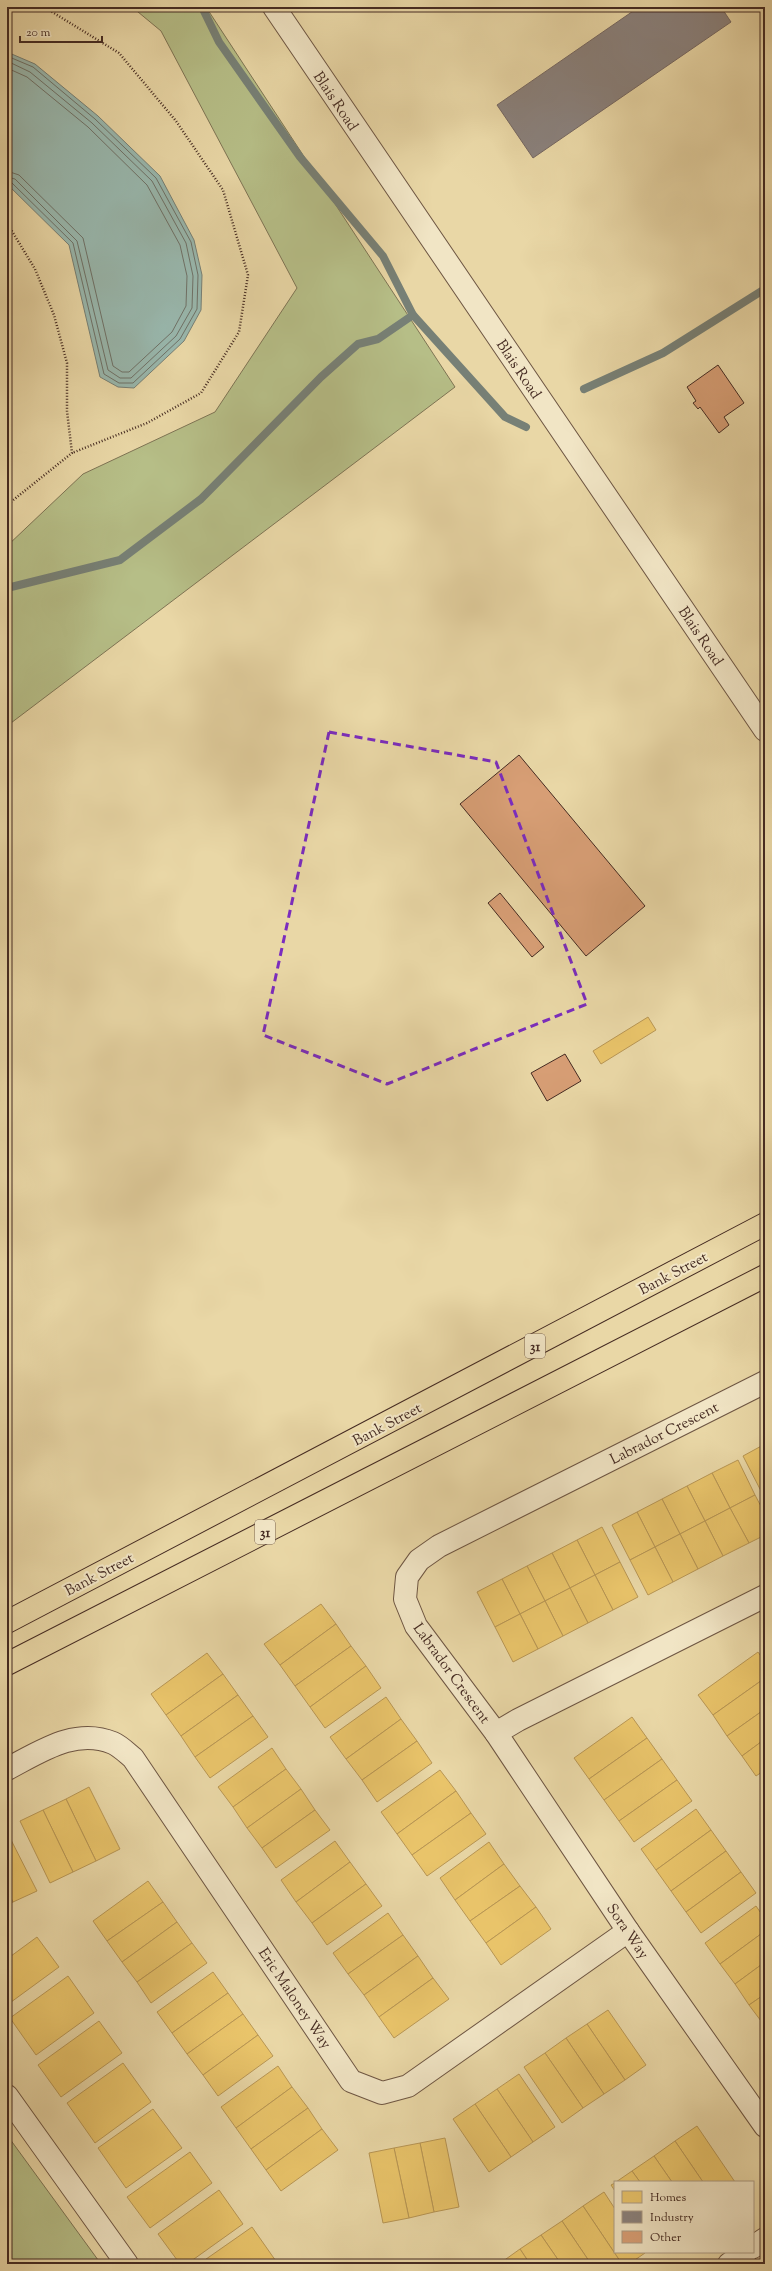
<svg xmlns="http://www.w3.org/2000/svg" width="772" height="2271" viewBox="0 0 772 2271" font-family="'Sorts Mill Goudy',serif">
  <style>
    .green { fill: #b6be87; stroke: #7e7454 }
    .water { fill: #99b8ae; stroke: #778076 }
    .homes { fill: #e9c46a; stroke: #b89654 }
    .industry { fill: #8a817c; stroke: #756761 }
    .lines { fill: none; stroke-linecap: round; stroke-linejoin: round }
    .shore { stroke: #6f7268; stroke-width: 1 }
    .stream { stroke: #778076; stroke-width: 8 }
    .building { fill: #d79e75; stroke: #452b22 }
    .street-casing { stroke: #6e5643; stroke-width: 24 }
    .primary-casing { stroke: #452b22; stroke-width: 24 }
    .path { stroke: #452b22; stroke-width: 2.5; stroke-dasharray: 1 2; stroke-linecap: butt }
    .street { stroke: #f1e5c5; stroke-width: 22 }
    .primary { stroke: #e9d7a6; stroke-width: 22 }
    .marked { fill: none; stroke: #7b2cbf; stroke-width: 3; stroke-dasharray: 8 5; stroke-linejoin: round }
    .labels { text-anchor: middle; stroke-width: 4; stroke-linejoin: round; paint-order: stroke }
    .shield { fill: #f1e5c5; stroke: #796353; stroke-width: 1 }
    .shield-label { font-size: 14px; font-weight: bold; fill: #452b22 }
    .street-label { font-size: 15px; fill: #452b22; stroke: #f1e5c5 }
  </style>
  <rect width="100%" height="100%" fill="#e9d7a6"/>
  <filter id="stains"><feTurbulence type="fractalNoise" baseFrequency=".005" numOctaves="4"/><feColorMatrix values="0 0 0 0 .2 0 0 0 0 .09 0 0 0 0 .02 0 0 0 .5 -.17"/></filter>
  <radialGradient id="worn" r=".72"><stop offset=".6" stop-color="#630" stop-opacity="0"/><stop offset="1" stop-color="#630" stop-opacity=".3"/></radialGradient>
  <g class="green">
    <path d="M132,7h74l249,380 -448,339v-180l76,-72 132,-62 82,-124 -136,-257z"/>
    <path d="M7,2135l94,129h-94z"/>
  </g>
  <path class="water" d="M7,52l28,12 63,52 62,60 34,64 8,35 -1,35 -17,31 -50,47 -16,-1 -18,-10 -31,-132 -62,-61z"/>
  <g class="homes">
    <path d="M648,1017l8,13 -55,34 -8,-13z"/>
    <path d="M765,1444v44l-4,3 -18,-35z"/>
    <path d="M738,1460l17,35 -25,13 -18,-35z"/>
    <path d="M712,1473l18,35 -25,13 -18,-35z"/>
    <path d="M687,1486l18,35 -25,13 -18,-35z"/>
    <path d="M765,1488v11l-4,-8z"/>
    <path d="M755,1495l10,19v21l-16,8 -19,-35z"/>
    <path d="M662,1499l18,35 -25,13 -18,-35z"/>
    <path d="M730,1508l19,35 -26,13 -18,-35z"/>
    <path d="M637,1512l18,35 -25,13 -18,-35z"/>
    <path d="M705,1521l18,35 -25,13 -18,-35z"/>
    <path d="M602,1527l18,35 -25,13 -18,-35z"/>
    <path d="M680,1534l18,35 -25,13 -18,-35z"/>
    <path d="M577,1540l18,35 -25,13 -18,-35z"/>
    <path d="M655,1547l18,35 -25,13 -18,-35z"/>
    <path d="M552,1553l18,35 -25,13 -18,-35z"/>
    <path d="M620,1562l18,35 -25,13 -18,-35z"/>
    <path d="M527,1566l18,35 -25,13 -18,-35z"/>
    <path d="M595,1575l18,35 -25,13 -18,-35z"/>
    <path d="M502,1579l18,35 -25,13 -18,-35z"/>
    <path d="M570,1588l18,35 -25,13 -18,-35z"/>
    <path d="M545,1601l18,35 -25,13 -18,-35z"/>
    <path d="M321,1604l15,20 -56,41 -16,-21z"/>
    <path d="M520,1614l18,35 -25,13 -18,-35z"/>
    <path d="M336,1624l15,22 -56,40 -15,-21z"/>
    <path d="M351,1646l15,20 -56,41 -15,-21z"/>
    <path d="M758,1652l7,10v16l-52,37 -15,-20z"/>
    <path d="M207,1653l16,21 -57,41 -15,-21z"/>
    <path d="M366,1666l15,22 -56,40 -15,-21z"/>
    <path d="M223,1674l15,21 -57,41 -15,-21z"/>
    <path d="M765,1678v31l-38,27 -14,-21z"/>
    <path d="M238,1695l15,21 -58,41 -14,-21z"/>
    <path d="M386,1697l15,22 -55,40 -16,-22z"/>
    <path d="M765,1709v30l-23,17 -15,-20z"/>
    <path d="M253,1716l15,21 -58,41 -15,-21z"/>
    <path d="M632,1717l15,21 -58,41 -15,-21z"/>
    <path d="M401,1719l16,22 -55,39 -16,-21z"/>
    <path d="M647,1738l15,21 -58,41 -15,-21z"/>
    <path d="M765,1739v31l-9,6 -14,-20z"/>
    <path d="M417,1741l15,22 -55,39 -15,-22z"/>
    <path d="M272,1748l14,21 -53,38 -15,-20z"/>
    <path d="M662,1759l15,21 -58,41 -15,-21z"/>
    <path d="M286,1769l15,20 -54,39 -14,-21z"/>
    <path d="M440,1770l16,21 -59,43 -16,-22z"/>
    <path d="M677,1780l15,21 -58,41 -15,-21z"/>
    <path d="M89,1787l31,62 -24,12 -30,-62z"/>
    <path d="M301,1789l14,21 -53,38 -15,-20z"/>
    <path d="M456,1791l15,22 -59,42 -15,-21z"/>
    <path d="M66,1799l30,62 -23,11 -30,-62z"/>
    <path d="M696,1809l15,21 -55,40 -15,-21z"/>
    <path d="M43,1810l30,62 -23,11 -30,-62z"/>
    <path d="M315,1810l15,20 -54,38 -14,-20z"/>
    <path d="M471,1813l15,21 -59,42 -15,-21z"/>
    <path d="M711,1830l15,21 -55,40 -15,-21z"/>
    <path d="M7,1832l30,59 -24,11 -6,-11z"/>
    <path d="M335,1841l15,21 -54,40 -15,-22z"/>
    <path d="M489,1842l15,22 -49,36 -15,-22z"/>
    <path d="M726,1851l15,21 -55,40 -15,-21z"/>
    <path d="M350,1862l16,22 -54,39 -16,-21z"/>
    <path d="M504,1864l16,22 -50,35 -15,-21z"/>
    <path d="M741,1872l15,21 -55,40 -15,-21z"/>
    <path d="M148,1881l15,21 -56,39 -14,-20z"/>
    <path d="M366,1884l16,22 -55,39 -15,-22z"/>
    <path d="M520,1886l16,21 -50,36 -16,-22z"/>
    <path d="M7,1891l6,11 -6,3z"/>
    <path d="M163,1902l14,20 -55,40 -15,-21z"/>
    <path d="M756,1906l9,13v12l-45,33 -15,-21z"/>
    <path d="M536,1907l15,22 -50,36 -15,-22z"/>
    <path d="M388,1913l15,22 -55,39 -15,-21z"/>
    <path d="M177,1922l15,21 -55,39 -15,-20z"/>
    <path d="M765,1931v31l-30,22 -15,-20z"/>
    <path d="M403,1935l15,21 -54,39 -16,-21z"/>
    <path d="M37,1937l22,30 -52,38v-46z"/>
    <path d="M192,1943l15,20 -56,40 -14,-21z"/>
    <path d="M418,1956l15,22 -54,39 -15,-22z"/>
    <path d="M765,1962v32l-16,11 -14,-21z"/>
    <path d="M213,1972l15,21 -56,40 -15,-21z"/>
    <path d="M68,1976l26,37 -58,42 -26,-37z"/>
    <path d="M433,1978l16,21 -55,39 -15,-21z"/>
    <path d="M228,1993l15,21 -56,40 -15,-21z"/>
    <path d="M765,1994v31h-1l-15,-20z"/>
    <path d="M608,2010l38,55 -21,15 -38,-56z"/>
    <path d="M243,2014l15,21 -55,40 -16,-21z"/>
    <path d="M99,2021l23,32 -61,44 -23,-32z"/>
    <path d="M587,2024l38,56 -21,14 -38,-56z"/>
    <path d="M258,2035l15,21 -55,40 -15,-21z"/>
    <path d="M566,2038l38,56 -21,14 -38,-55z"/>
    <path d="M545,2053l38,55 -21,15 -38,-56z"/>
    <path d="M123,2063l28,39 -56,41 -28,-40z"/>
    <path d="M278,2066l14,21 -56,41 -15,-21z"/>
    <path d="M519,2074l36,53 -22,15 -36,-53z"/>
    <path d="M292,2087l16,21 -57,41 -15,-21z"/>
    <path d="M497,2089l36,53 -22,15 -36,-53z"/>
    <path d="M475,2104l36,53 -22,15 -36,-53z"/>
    <path d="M308,2108l14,21 -56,41 -15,-21z"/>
    <path d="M153,2109l29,39 -56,40 -28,-40z"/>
    <path d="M697,2126l38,56h-32l-28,-41z"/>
    <path d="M322,2129l16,21 -57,41 -15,-21z"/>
    <path d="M445,2138l14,69 -25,5 -14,-69z"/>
    <path d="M675,2141l28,41h-31l-18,-26z"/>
    <path d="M420,2143l14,69 -25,6 -15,-70z"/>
    <path d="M394,2148l15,70 -26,5 -14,-70z"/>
    <path d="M190,2152l22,31 -62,45 -23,-31z"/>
    <path d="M654,2156l18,26h-32l-8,-11z"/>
    <path d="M632,2171l8,11h-24z"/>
    <path d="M615,2183v8l-4,-6z"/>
    <path d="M219,2190l24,34 -56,40h-7l-22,-30z"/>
    <path d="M604,2192l11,17v43l30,1 -16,11h-7l-39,-58z"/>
    <path d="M583,2206l39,58h-31l-29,-43z"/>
    <path d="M562,2221l29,43h-30l-20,-29z"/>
    <path d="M252,2227l26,37h-79z"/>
    <path d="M541,2235l20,29h-31l-10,-15z"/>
    <path d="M520,2249l10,15h-31z"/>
  </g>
  <path class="industry" d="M639,7h82l10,15 -198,136 -36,-53z"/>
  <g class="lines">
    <g class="shore">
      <path d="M7,56l26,11 62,52 61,59 35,64 7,33 -1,34 -17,30 -47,44h-14l-15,-9 -31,-131 -61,-60 -5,-1"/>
      <path d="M7,61l23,11 62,51 60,58 34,62 7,33 -1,32 -16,28 -45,42h-11l-12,-8 -31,-129 -62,-62 -8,-2"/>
      <path d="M7,68l20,9 61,50 59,58 33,60 7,31 -1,30 -14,26 -43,40h-7l-9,-6 -30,-128 -64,-63 -12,-4"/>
    </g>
    <g class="stream">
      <path d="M202,7l17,35 81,115 83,99 30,59 92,102 21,10"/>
      <path d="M584,389l79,-36 102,-64"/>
      <path d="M7,588l113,-28 81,-61 120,-122 37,-33 20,-5 35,-24"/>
    </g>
  </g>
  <g class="building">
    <path d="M718,365l26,38 -20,14 5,8 -10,8 -19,-26 -2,2 -5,-6 3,-2 -9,-14z"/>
    <path d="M519,755l126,151 -59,50 -126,-152z"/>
    <path d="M500,893l44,54 -12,10 -44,-54z"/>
    <path d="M565,1054l16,27 -34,20 -16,-28z"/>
  </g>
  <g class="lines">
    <defs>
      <g id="street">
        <path d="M274,7l491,723"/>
        <path d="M765,1382l-326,164 -20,14 -12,17 -2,22 11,27 80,107 132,198 137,195"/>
        <path d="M496,1733l22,-13 247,-124"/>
        <path d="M7,1769c33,-17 68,-42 106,-26 7,3 14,10 20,15l218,323 31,12 26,-7 220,-155"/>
        <path d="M7,2096l120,168"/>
        <path d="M753,2247l12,-8"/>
        <path d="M729,2264l17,-12"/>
      </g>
      <g id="primary">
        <path d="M7,1622l758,-398"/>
        <path d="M7,1664l758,-388"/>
      </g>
    </defs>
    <use href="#street" class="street-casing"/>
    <use href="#primary" class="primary-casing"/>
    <g class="path">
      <path d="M44,7l75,46 57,68 47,69 25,85 -9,57 -38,61 -54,30 -75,30"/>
      <path d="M7,223l28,46 19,46 13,48v48l5,42 -65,52"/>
    </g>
    <use href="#street" class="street"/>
    <use href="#primary" class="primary"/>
  </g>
  <path class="marked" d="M329,732l167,30 91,242 -200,80 -124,-49z"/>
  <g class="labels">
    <g class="shield">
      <rect x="525" y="1334" width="20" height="24" rx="3"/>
      <rect x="255" y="1520" width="20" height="24" rx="3"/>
    </g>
    <g class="shield-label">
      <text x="535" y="1351">31</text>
      <text x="265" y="1537">31</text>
    </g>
    <g class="street-label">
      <text transform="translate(336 101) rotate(56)" y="5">Blais Road</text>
      <text transform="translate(519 369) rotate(56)" y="5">Blais Road</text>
      <text transform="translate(701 636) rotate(56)" y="5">Blais Road</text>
      <text transform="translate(673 1273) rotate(-28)" y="5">Bank Street</text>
      <text transform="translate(387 1424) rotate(-28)" y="5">Bank Street</text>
      <text transform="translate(664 1433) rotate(-27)" y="5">Labrador Crescent</text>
      <text transform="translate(99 1574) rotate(-28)" y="5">Bank Street</text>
      <text transform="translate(452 1673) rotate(54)" y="5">Labrador Crescent</text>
      <text transform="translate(628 1931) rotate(56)" y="5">Sora Way</text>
      <text transform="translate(295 1998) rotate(56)" y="5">Eric Maloney Way</text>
    </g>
  </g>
  <rect width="772" height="2271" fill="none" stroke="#e9d7a6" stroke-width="24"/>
  <rect x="8" y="8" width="756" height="2255" fill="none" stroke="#452b22" stroke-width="2"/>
  <rect x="12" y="12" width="748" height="2247" fill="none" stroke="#452b22"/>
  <rect x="614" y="2181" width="140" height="72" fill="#f1e5c5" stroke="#ac9b84"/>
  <rect x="622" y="2191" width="20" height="12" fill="#e9c46a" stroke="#ac9b84"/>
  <text x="650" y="2201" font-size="12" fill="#452b22">Homes</text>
  <rect x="622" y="2211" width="20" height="12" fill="#8a817c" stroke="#ac9b84"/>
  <text x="650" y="2221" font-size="12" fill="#452b22">Industry</text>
  <rect x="622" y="2231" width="20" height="12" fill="#d79e75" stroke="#ac9b84"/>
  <text x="650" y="2241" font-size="12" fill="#452b22">Other</text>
  <path d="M20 36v6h82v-6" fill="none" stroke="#452b22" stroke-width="2"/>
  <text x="26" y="36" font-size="12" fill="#452b22" stroke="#f1e5c5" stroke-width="3" paint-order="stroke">20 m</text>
  <rect width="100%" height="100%" filter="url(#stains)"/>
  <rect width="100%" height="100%" fill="url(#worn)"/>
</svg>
